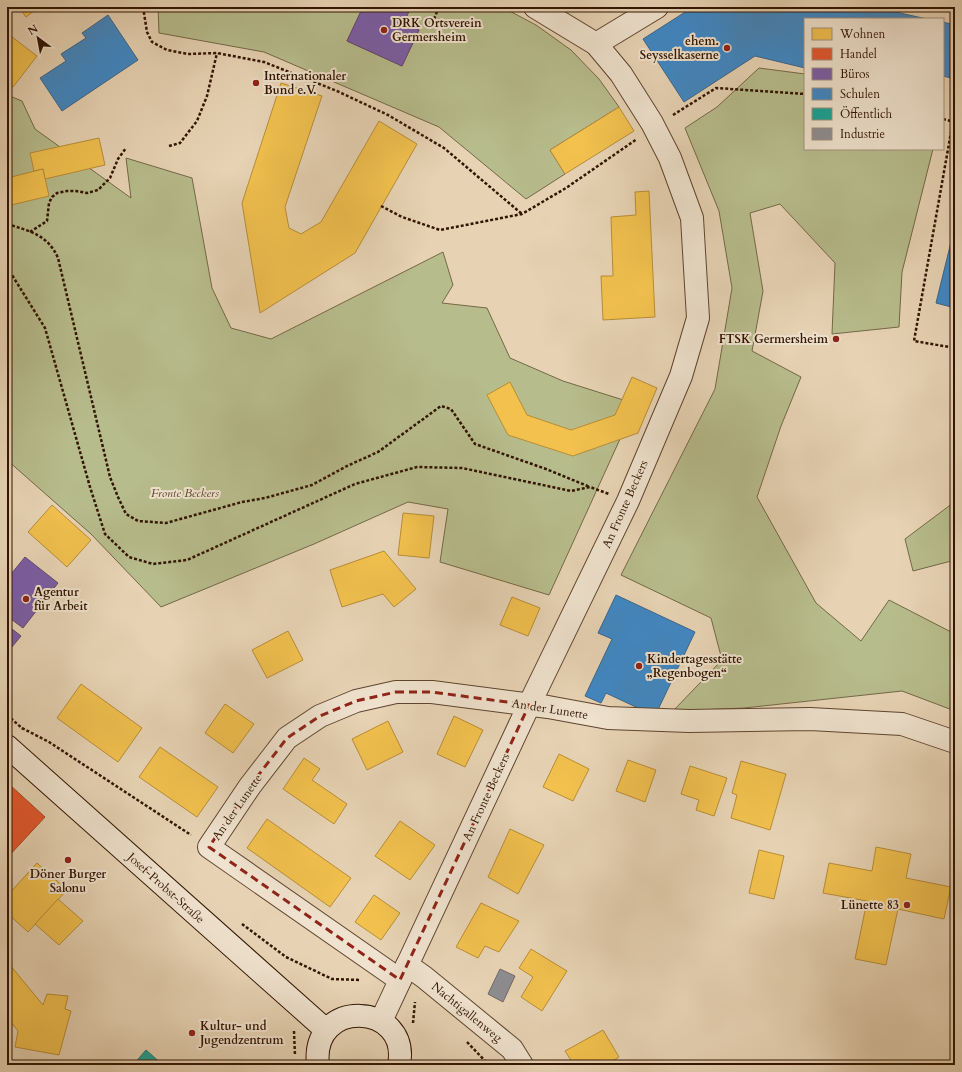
<svg xmlns="http://www.w3.org/2000/svg" width="962" height="1072" viewBox="0 0 962 1072" font-family="Cardo,serif">
  <style>
    .green { fill: #b7bc8c; stroke: #746846 }
    .homes { fill: #f2c14e; stroke: #b88d37 }
    .shops { fill: #e4572e; stroke: #af4320 }
    .offices { fill: #7b5ea7; stroke: #654875 }
    .schools { fill: #3f88c5; stroke: #3b668a }
    .public { fill: #17a398; stroke: #1f786b }
    .industry { fill: #8d8d92; stroke: #726966 }
    .lines { fill: none; stroke-linecap: round; stroke-linejoin: round }
    .street-casing { stroke: #5f442e; stroke-width: 24 }
    .secondary-casing { stroke: #321501; stroke-width: 24 }
    .path { stroke: #321501; stroke-width: 2.5; stroke-dasharray: 3 2; stroke-linecap: butt }
    .street { stroke: #efe2ce; stroke-width: 22 }
    .secondary { stroke: #efe2ce; stroke-width: 22 }
    .marked { fill: none; stroke: #8f2418; stroke-width: 3; stroke-dasharray: 8 5; stroke-linejoin: round }
    .poi-dot { fill: #8f2418; stroke: #efe2ce; stroke-width: 1.5 }
    .labels { text-anchor: middle; stroke-width: 4; stroke-linejoin: round; paint-order: stroke }
    .poi-label { font-size: 12px; font-weight: bold; fill: #321501; stroke: #efe2ce; text-anchor: start }
    .park-label { font-size: 12px; font-style: italic; fill: #5a472b; stroke: #efe2ce }
    .street-label { font-size: 12px; fill: #321501; stroke: #efe2ce }
  </style>
  <rect width="100%" height="100%" fill="#e7d3b4"/>
  <filter id="stains"><feTurbulence type="fractalNoise" baseFrequency=".005" numOctaves="4"/><feColorMatrix values="0 0 0 0 .2 0 0 0 0 .09 0 0 0 0 .02 0 0 0 .5 -.17"/></filter>
  <radialGradient id="worn" r=".72"><stop offset=".6" stop-color="#630" stop-opacity="0"/><stop offset="1" stop-color="#630" stop-opacity=".3"/></radialGradient>
  <g class="green">
    <path d="M158,7h205l-16,34 55,25 17,-36 -15,-8 7,-15h91l34,18 35,25 28,29 20,28 -69,43 15,24 -39,25 -87,-72 -175,-75 -105,-19z"/>
    <path d="M759,68l46,6v75h128l-31,123 -3,55 -67,7 3,-71 -55,-59 -30,9 13,78 -11,60 49,26 -20,49 -24,71 59,106 45,38 28,-41 66,34v77l-53,-20 -158,17 -71,3 49,-51 -11,-42 -90,-43 94,-186 17,-101 -13,-77 -34,-83 32,-21z"/>
    <path d="M7,95l15,6 13,28 96,69 -5,-40 66,20 20,110 19,40 40,11 172,-87 10,33 -11,18 45,5 23,50 53,23 73,23 -87,191 -109,-33 8,-53 -40,-7 -94,42 -153,63 -70,-73 -84,-74z"/>
    <path d="M955,494v66l-42,11 -8,-32 48,-36z"/>
  </g>
  <g class="homes">
    <path d="M19,7h20l-13,10z"/>
    <path d="M7,33l30,23 -24,31 -6,-5z"/>
    <path d="M281,83l41,13 -37,111 4,21 12,6 20,-12 58,-101 38,23 -62,109 -95,60 -18,-110z"/>
    <path d="M619,107l15,24 -69,43 -15,-24z"/>
    <path d="M99,138l6,27 -60,14 -2,-10 -9,2 -4,-18z"/>
    <path d="M43,169l6,27 -42,10v-28z"/>
    <path d="M649,191l6,126 -52,3 -2,-44h12l-2,-59 25,-2 -1,-23z"/>
    <path d="M632,377l25,11 -19,45 -65,23 -65,-21 -21,-40 23,-13 17,33 44,15 44,-15z"/>
    <path d="M52,505l39,35 -24,27 -39,-35z"/>
    <path d="M403,513l31,3 -5,42 -31,-3z"/>
    <path d="M384,551l32,38 -22,18 -11,-13 -41,13 -12,-37z"/>
    <path d="M512,597l28,11 -12,28 -28,-11z"/>
    <path d="M288,631l15,29 -36,18 -15,-28z"/>
    <path d="M81,684l61,44 -24,34 -61,-44z"/>
    <path d="M225,704l29,20 -21,29 -28,-20z"/>
    <path d="M454,716l29,14 -18,37 -28,-13z"/>
    <path d="M388,721l15,31 -36,18 -15,-31z"/>
    <path d="M160,747l58,40 -21,30 -58,-40z"/>
    <path d="M559,754l30,15 -16,32 -30,-14z"/>
    <path d="M304,758l16,11 -8,11 35,24 -13,20 -51,-35z"/>
    <path d="M628,760l28,10 -11,32 -29,-11z"/>
    <path d="M741,761l45,13 -16,56 -39,-12 6,-23 -5,-2z"/>
    <path d="M690,766l37,12 -13,38 -18,-6 3,-10 -18,-6z"/>
    <path d="M267,819l84,59 -21,29 -83,-59z"/>
    <path d="M400,821l35,24 -25,35 -35,-24z"/>
    <path d="M510,829l34,16 -26,49 -30,-17z"/>
    <path d="M876,847l35,7 -5,24 45,9 -7,32 -46,-10 -12,56 -31,-6 12,-58 -44,-8 6,-30 43,8z"/>
    <path d="M759,850l25,6 -10,43 -25,-6z"/>
    <path d="M37,863l30,27 -39,42 -21,-19v-17z"/>
    <path d="M374,895l26,18 -19,27 -26,-18z"/>
    <path d="M58,899l25,22 -24,24 -24,-21z"/>
    <path d="M481,903l38,18 -20,31 -14,-6 -7,12 -22,-11z"/>
    <path d="M531,949l36,22 -25,40 -21,-14 12,-20 -14,-9z"/>
    <path d="M10,965l33,40 4,-11 21,2 -3,13 6,2 -12,44 -44,-8 3,-16 -11,-14v-50z"/>
    <path d="M603,1030l16,27 -13,8h-32l-9,-14z"/>
  </g>
  <g class="shops">
    <path d="M10,785l35,32 -38,41v-70z"/>
    <path d="M7,859l5,4 -5,5z"/>
  </g>
  <g class="offices">
    <path d="M363,7h10l9,4 2,-4h27l-7,15 15,8 -17,36 -55,-25z"/>
    <path d="M25,557l33,26 -35,45 -16,-12v-37z"/>
    <path d="M7,625l14,11 -14,17z"/>
  </g>
  <g class="schools">
    <path d="M693,7h180l54,12h-122v49l-50,-12 -71,46 -41,-63z"/>
    <path d="M108,15l30,45 -76,51 -22,-33 26,-17 -5,-7 25,-16 -4,-5z"/>
    <path d="M943,22l12,3v54l-12,-3z"/>
    <path d="M955,226v82l-19,-5z"/>
    <path d="M616,595l79,37 -40,84 -49,-23 -5,10 -16,-7 27,-57 -14,-6z"/>
  </g>
  <path class="public" d="M146,1050l17,15h-30z"/>
  <path class="industry" d="M500,969l15,7 -12,26 -15,-8z"/>
  <g class="lines">
    <defs>
      <g id="street">
        <path d="M596,44l61,-37"/>
        <path d="M407,965l17,12 88,72 10,16"/>
        <path d="M400,980l-191,-133 41,-61 37,-48 33,-22 36,-15 40,-9h36l116,15 60,11 81,3 121,-2 92,5 53,18"/>
        <path d="M381,1021l148,-316 99,-204 53,-125 17,-58 -6,-100 -22,-60 -18,-35 -31,-49 -25,-30 -61,-37"/>
      </g>
      <g id="secondary">
        <path d="M7,746l319,284"/>
        <path d="M318,1065c-8,-68 93,-63 81,0"/>
      </g>
    </defs>
    <use href="#street" class="street-casing"/>
    <use href="#secondary" class="secondary-casing"/>
    <g class="path">
      <path d="M143,7l4,25 5,10 15,8 21,4 29,-1 47,9 73,29 51,24 56,33 78,66"/>
      <path d="M434,19l5,-12"/>
      <path d="M673,115l43,-27 89,6"/>
      <path d="M943,119l12,3"/>
      <path d="M953,121l-39,220 41,7"/>
      <path d="M169,146l11,-3 17,-22 10,-25 10,-43"/>
      <path d="M381,206l21,11 38,13 82,-16 44,-26 71,-49"/>
      <path d="M7,224c23,7 41,11 51,34l52,219 8,20 8,17 12,7 28,2 76,-21 23,-4 47,-13 35,-19 31,-14 63,-46 10,3 24,35 71,25 44,18"/>
      <path d="M30,232l17,-11 2,-18 3,-6 5,-4 10,-2h9l11,2 11,-3 12,-12 8,-19 8,-11"/>
      <path d="M7,267l38,61 45,159 15,47 24,23 24,7 34,-4 168,-76 62,-17 45,1 109,23 19,-4 19,7"/>
      <path d="M7,715l16,14"/>
      <path d="M22,728l27,14 142,93"/>
      <path d="M242,924l44,33 46,22 29,1"/>
      <path d="M413,1023l2,-21"/>
      <path d="M294,1031l1,25"/>
      <path d="M467,1042l22,23"/>
    </g>
    <use href="#street" class="street"/>
    <use href="#secondary" class="secondary"/>
  </g>
  <path class="marked" d="M396,692h36l97,13 -129,275 -191,-133 41,-61 37,-48 33,-22 36,-15z"/>
  <g class="poi-dot">
    <circle cx="384" cy="30" r="4"/>
    <circle cx="727" cy="48" r="4"/>
    <circle cx="256" cy="83" r="4"/>
    <circle cx="836" cy="339" r="4"/>
    <circle cx="26" cy="599" r="4"/>
    <circle cx="639" cy="666" r="4"/>
    <circle cx="68" cy="860" r="4"/>
    <circle cx="907" cy="905" r="4"/>
    <circle cx="192" cy="1033" r="4"/>
  </g>
  <g class="labels">
    <g class="poi-label">
      <text x="392" y="27">DRK Ortsverein<tspan x="392" dy="14">Germersheim</tspan></text>
      <text x="719" y="45" text-anchor="end">ehem.<tspan x="719" dy="14">Seysselkaserne</tspan></text>
      <text x="264" y="80">Internationaler<tspan x="264" dy="14">Bund e.V.</tspan></text>
      <text x="828" y="343" text-anchor="end">FTSK Germersheim</text>
      <text x="34" y="596">Agentur<tspan x="34" dy="14">für Arbeit</tspan></text>
      <text x="647" y="663">Kindertagesstätte<tspan x="647" dy="14">„Regenbogen“</tspan></text>
      <text x="68" y="878" text-anchor="middle">Döner Burger<tspan x="68" dy="14">Salonu</tspan></text>
      <text x="899" y="909" text-anchor="end">Lünette 83</text>
      <text x="200" y="1030">Kultur- und<tspan x="200" dy="14">Jugendzentrum</tspan></text>
    </g>
    <g class="park-label">
      <text x="185" y="497">Fronte Beckers</text>
    </g>
    <g class="street-label">
      <text transform="translate(625 504) rotate(-66)" y="4">An Fronte Beckers</text>
      <text transform="translate(550 709) rotate(9)" y="4">An der Lunette</text>
      <text transform="translate(486 797) rotate(-65)" y="4">An Fronte Beckers</text>
      <text transform="translate(237 807) rotate(-55)" y="4">An der Lunette</text>
      <text transform="translate(166 888) rotate(42)" y="4">Josef-Probst-Straße</text>
      <text transform="translate(467 1012) rotate(39)" y="4">Nachtigallenweg</text>
    </g>
  </g>
  <rect width="962" height="1072" fill="none" stroke="#e7d3b4" stroke-width="24"/>
  <rect x="8" y="8" width="946" height="1056" fill="none" stroke="#321501" stroke-width="2"/>
  <rect x="12" y="12" width="938" height="1048" fill="none" stroke="#321501"/>
  <rect x="804" y="18" width="140" height="132" fill="#efe2ce" stroke="#a3907c"/>
  <rect x="812" y="28" width="20" height="12" fill="#f2c14e" stroke="#a3907c"/>
  <text x="840" y="38" font-size="12" fill="#321501">Wohnen</text>
  <rect x="812" y="48" width="20" height="12" fill="#e4572e" stroke="#a3907c"/>
  <text x="840" y="58" font-size="12" fill="#321501">Handel</text>
  <rect x="812" y="68" width="20" height="12" fill="#7b5ea7" stroke="#a3907c"/>
  <text x="840" y="78" font-size="12" fill="#321501">Büros</text>
  <rect x="812" y="88" width="20" height="12" fill="#3f88c5" stroke="#a3907c"/>
  <text x="840" y="98" font-size="12" fill="#321501">Schulen</text>
  <rect x="812" y="108" width="20" height="12" fill="#17a398" stroke="#a3907c"/>
  <text x="840" y="118" font-size="12" fill="#321501">Öffentlich</text>
  <rect x="812" y="128" width="20" height="12" fill="#8d8d92" stroke="#a3907c"/>
  <text x="840" y="138" font-size="12" fill="#321501">Industrie</text>
  <g transform="translate(38 38) rotate(328)" stroke="#efe2ce" stroke-width="3" paint-order="stroke">
  <path d="M0-3L7 15L0 10L-7 15Z" fill="#321501"/>
  <text y="-6" font-size="11" font-weight="bold" text-anchor="middle" fill="#321501">N</text>
  </g>
  <rect width="100%" height="100%" filter="url(#stains)"/>
  <rect width="100%" height="100%" fill="url(#worn)"/>
</svg>
